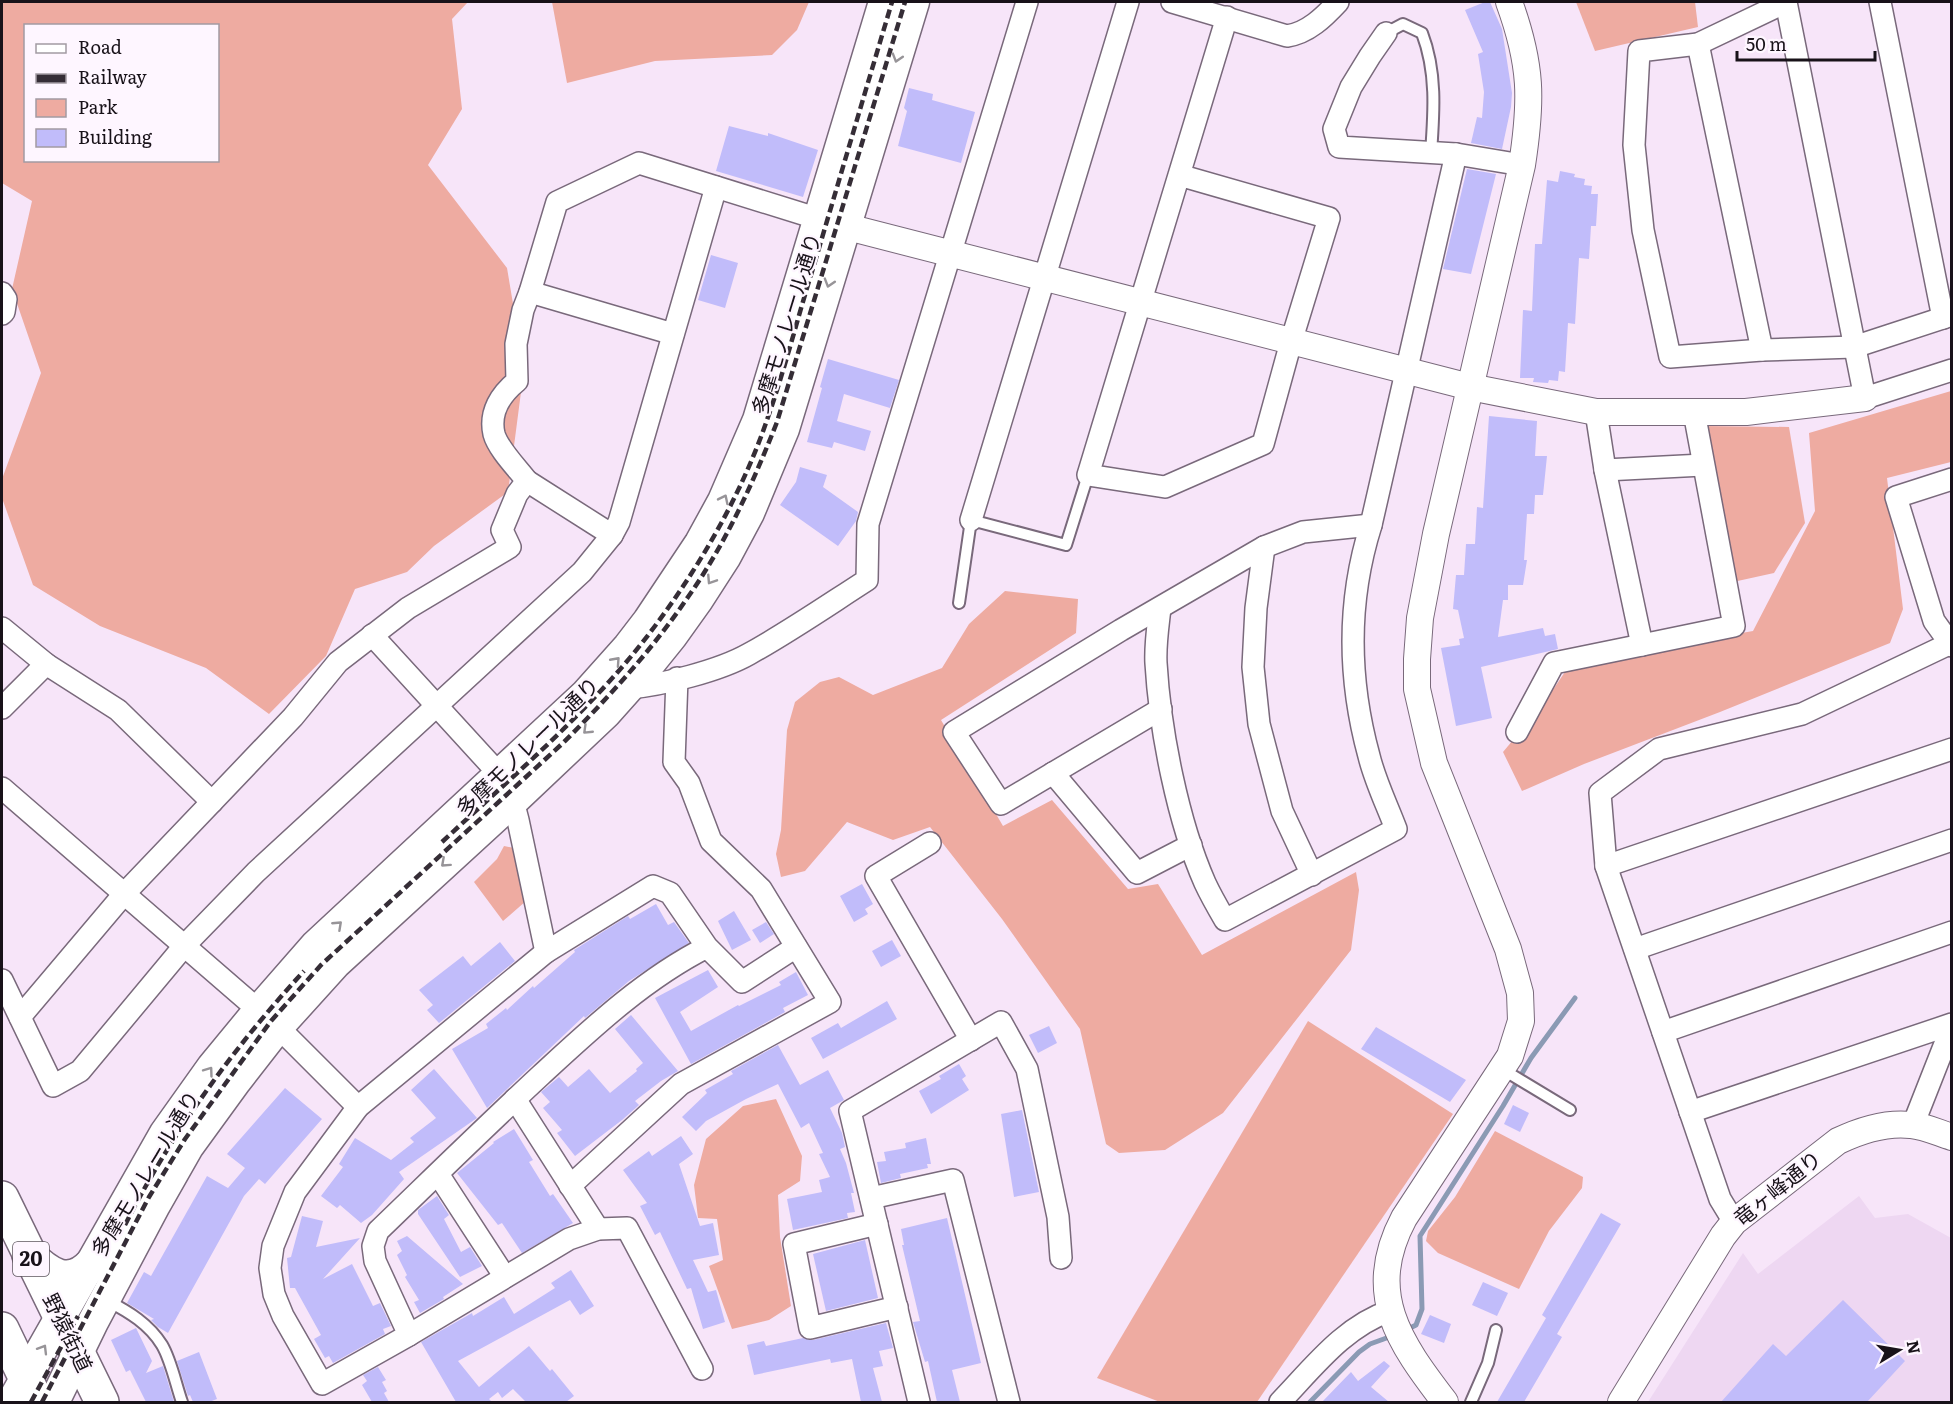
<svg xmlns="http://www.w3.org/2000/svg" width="1953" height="1404" viewBox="0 0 1953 1404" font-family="Literata,'Noto Sans JP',serif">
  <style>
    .built { fill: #eed7f2 }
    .green { fill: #eeaba1; fill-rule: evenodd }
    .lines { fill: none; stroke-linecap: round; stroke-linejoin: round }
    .stream { stroke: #8b9ab4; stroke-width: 5 }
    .building { fill: #c1bcfa }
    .service-casing { stroke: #79697b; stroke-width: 14 }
    .minor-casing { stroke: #79697b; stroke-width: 24 }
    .tertiary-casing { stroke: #79697b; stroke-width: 28 }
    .secondary-casing { stroke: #79697b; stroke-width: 33 }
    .primary-casing { stroke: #79697b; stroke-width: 36 }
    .service { stroke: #fff; stroke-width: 10 }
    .minor { stroke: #fff; stroke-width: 21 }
    .tertiary { stroke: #fff; stroke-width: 26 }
    .secondary { stroke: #fff; stroke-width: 30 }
    .primary { stroke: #fff; stroke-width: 33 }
    .rail { stroke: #352d36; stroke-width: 4.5; stroke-dasharray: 9 4.5; stroke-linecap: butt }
    .oneway { stroke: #979498 }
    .labels { text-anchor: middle; stroke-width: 4.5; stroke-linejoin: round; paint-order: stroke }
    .shield { fill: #fef6ff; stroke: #5d565e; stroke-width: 1.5 }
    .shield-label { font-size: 20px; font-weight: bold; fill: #181219 }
    .street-label { font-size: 21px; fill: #181219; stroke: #fef6ff }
  </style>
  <rect width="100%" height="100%" fill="#f7e5f9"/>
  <path class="built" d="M1859,1196l16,22 33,-4 43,24v164h-303l95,-149 15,21z"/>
  <g class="green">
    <path d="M2,2h466l-16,17 10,90 -34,56 79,103 17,101 -16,123 -74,54 -27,26 -52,17 -29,67 -57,58 -63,-46 -106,-42 -67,-41 -31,-87v-19l39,-106 -29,-84 20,-88 -30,-18zM26,26h192v134h-192z"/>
    <path d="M552,2h257l-12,28 -25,25 -117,6 -88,22z"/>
    <path d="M1576,2h119l3,25 -103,24z"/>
    <path d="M1951,391v71l-64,16 16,131 -13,34 -170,69 -136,52 -62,27 -19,-39 41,-49 27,-40 182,-32 62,-120 -6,-78z"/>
    <path d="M1705,426l84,1 16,96 -31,50 -41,9z"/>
    <path d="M1005,591l73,8 -2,34 -135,87 62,106 49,-26 76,89 30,-5 44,71 154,-83 3,18 -8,60 -128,163 -58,37 -46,3 -13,-9 -26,-115 -78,-110 -72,-92 -37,13 -46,-18 -42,49 -24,6 -5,-23 5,-24 6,-100 8,-28 25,-20 19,-5 34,18 69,-27 27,-44z"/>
    <path d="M504,846l10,2 12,53 -23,20 -29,-39 23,-23z"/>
    <path d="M1308,1021l145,93 -196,288h-97l-63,-24z"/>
    <path d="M776,1099l26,57 -2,25 -22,14 2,42 11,69 -22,14 -37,9 -23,-63 14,-6 -6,-41 -19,-1 -4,-33 12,-46 37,-33z"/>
    <path d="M1495,1131l88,46 -1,11 -33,43 -30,58 -81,-36 -12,-12 2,-10 27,-34z"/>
  </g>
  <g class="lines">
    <g class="stream">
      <path d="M1406,1330l10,-5 6,-16 -2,-73 83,-130 28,-48 44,-60"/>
      <path d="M1310,1402l49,-50 11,-8 22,-8"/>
    </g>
  </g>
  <g class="building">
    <path d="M1485,2h5l12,27 10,64 -1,14 -9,42 -31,-6 6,-26 5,1 2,-26 -6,-38 5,-2 -18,-42z"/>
    <path d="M909,88l24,6 -1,6 43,12 -14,51 -63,-17 9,-35 -3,-3z"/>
    <path d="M729,126l39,10v-3l50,17 -15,47 -87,-26z"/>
    <path d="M1467,169l29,5 -25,100 -28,-5z"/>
    <path d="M1560,171l15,3 -1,3 11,2 -1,6 8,1 -1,8h7l-2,32h-5l-2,33 -10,-1 -4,66 -7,-1 -3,49 -6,-1 -1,10 -9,-1 -1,3 -15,-1 1,-4h-14l3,-68 9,1 3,-67h7l5,-64 11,2z"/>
    <path d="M711,255l27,8 -13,45 -27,-8z"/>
    <path d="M828,359l71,21 -9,28 -46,-14 -7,27 34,10 -6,20 -31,-9 -2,6 -25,-6 15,-54 -2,-1z"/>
    <path d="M1489,416l48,5 -2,35h12l-4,39h-8l-1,19h-7l-3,46h3l-4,25h-15v15h-5l-5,37 45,-9 2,8 10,-2 3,15 -77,18 11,51 -36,8 -15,-78 19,-3 -1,-6 5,-1 -6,-28 -5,-1 3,-34h8l2,-31h9l2,-37 6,1z"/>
    <path d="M800,467l27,8 -4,12 35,25 -2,9 -18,25 -58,-41 16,-23z"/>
    <path d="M862,884l11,20 -8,5 3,5 -14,8 -14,-26z"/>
    <path d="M656,904l12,21 6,-3 15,21 -60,38 -44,37 -1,-2 -97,92 -35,-59 36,-21 -2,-4 20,-16 1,2 26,-24 1,2 41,-36 -1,-2 54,-34 2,3z"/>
    <path d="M734,911l17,29 -19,10 -14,-29z"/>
    <path d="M766,922l8,12 -14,9 -8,-13z"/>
    <path d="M892,940l9,16 -20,11 -9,-16z"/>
    <path d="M500,942l15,19 -76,62 -12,-13 6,-5 -14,-15 44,-34 8,10z"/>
    <path d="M708,970l10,17 -38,25 11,19 47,-26 1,1 42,-21 -2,-3 17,-10 12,23 -25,13 2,4 -18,10 -76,42 -36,-66z"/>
    <path d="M887,1001l10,18 -74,40 -12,-21 27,-15 3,5z"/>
    <path d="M631,1015l47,56 -17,10 -26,20 4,4 -17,15 -47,36 -18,-23 5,-3 -19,-22 7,-6 -9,-10 18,-15 9,10 21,-18 21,24 27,-22 -1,-2 7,-6 -28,-34z"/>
    <path d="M1049,1026l8,17 -19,10 -9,-18z"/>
    <path d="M1376,1027l90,53 -16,22 -89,-53z"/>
    <path d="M778,1045l22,40 28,-15 16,30 -14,8 12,25 3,14 -5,2 6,14 8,30h-3l4,19 -8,1 1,5 -55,12 -6,-31 35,-7 -3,-12 11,-3 -11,-23 4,-1 -14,-30 -8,5 -23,-44 -32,15 -40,22 -10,10 -14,-14 25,-24 -2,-3 28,-16 -2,-3z"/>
    <path d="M959,1064l7,12 -4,3 7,11 -38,24 -12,-23 22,-12 -2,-3z"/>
    <path d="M434,1069l43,49 -78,54 5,7 -32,36 -11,8 -21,-18 -3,3 -16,-12 22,-29 -4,-3 16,-26 36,22 23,-18 -4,-4 26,-20 -25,-28z"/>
    <path d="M285,1088l37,31 -57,65 -6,-5 -15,17 -76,137 -10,-6 -7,-7 3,-1 -27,-16 17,-31 7,4 56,-100 21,12 17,-20 -18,-14z"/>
    <path d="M1513,1105l16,8 -9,19 -16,-8z"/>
    <path d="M1022,1110l17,82 -25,5 -13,-83z"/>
    <path d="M514,1129l19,31 -4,2 21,34 3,-2 20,29 -51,30 -20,-30 -4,2 -41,-52 37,-30 -1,-1z"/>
    <path d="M681,1136l12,18 -14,10 21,62 13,-3 6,32 -26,5 15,32 8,-2 9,32 -22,7 -12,-41 -4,1 -27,-57 -5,3 -15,-29 7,-3 -24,-33 26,-19 3,5z"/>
    <path d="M926,1138l5,26h-4l1,4 -28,6 1,4 -20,5 -4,-21 9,-1 -2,-9 22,-4 -1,-5z"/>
    <path d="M437,1196l12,19 -5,4 17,33 9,-5 12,19 -22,11 -42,-63v-4z"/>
    <path d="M1601,1213l20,11 -64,110 5,3 -38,65h-27l49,-84 -4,-3z"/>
    <path d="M302,1216l21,5 -7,26 44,-9 -37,41 29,-15 21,42 7,-3 11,23 -8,3 2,5 -52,29 -4,-7 -4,2 -11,-19 7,-4 -26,-47h-5l-3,-30 4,-1z"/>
    <path d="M947,1218l34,145 -29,7 8,32h-23l-9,-41 -3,1 -12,-40 7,-1 -18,-76h2l-3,-16z"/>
    <path d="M407,1236l56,48 -20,13 1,2 -24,14 -6,-11 5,-2 -14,-23 2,-2 -10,-20 5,-4 -5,-10z"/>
    <path d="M865,1240l13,58 -52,13 -13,-57z"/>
    <path d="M571,1270l23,36 -14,9 -10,-15 -112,61 21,26 50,-41 21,25 2,-2 22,27 -8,6h-40l-13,-13 -11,9 -4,-6 -9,7 3,3h-36l-35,-60 51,-29 1,3 31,-19 10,17 41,-26 -4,-5z"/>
    <path d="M1483,1282l25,11 -11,23 -25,-11z"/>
    <path d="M1843,1300l62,61 -38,41h-146l52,-58 13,12z"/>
    <path d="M1430,1315l21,9 -7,19 -23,-9z"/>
    <path d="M886,1323l7,25 -14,3 4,15 -10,2 9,34h-21l-9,-43 -21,4 -1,-4 -76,16 -7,-30 17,-4 2,5 37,-8 10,2z"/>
    <path d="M136,1328l16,33 -6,12 17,-7 11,36h-28l-16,-32 -4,2 -15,-32z"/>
    <path d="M199,1352l18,47 -8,3h-16l-3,-7 -2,1 -11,-35z"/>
    <path d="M1384,1361l6,5 -19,21 18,15h-67l29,-30 7,9z"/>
    <path d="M378,1367l8,13 -4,2 5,9 -3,2 5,9h-17l-10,-17 5,-4 -4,-6z"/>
  </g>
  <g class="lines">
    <defs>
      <g id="service">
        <path d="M1386,33l17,-9 19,9c15,39 12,79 9,120"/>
        <path d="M959,603l12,-83 95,25 22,-70"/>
        <path d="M1502,1069l68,41"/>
        <path d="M108,1301c21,11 41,23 54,44 9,15 14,40 20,57"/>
        <path d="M1471,1402l17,-39 8,-33"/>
      </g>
      <g id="minor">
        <path d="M1172,2l115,34c21,-3 37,-19 51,-34"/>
        <path d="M1786,2l-88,42 -59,7 -5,94 9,85 27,127 92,-7 92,-3 98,-32"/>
        <path d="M1786,2l79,396 87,-28"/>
        <path d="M1880,2l63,316"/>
        <path d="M1386,33l-16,23 -19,31 -17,42 5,18 117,7 66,11"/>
        <path d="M1698,44l64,306"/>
        <path d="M1179,175l150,43 -38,124 -28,102 -98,43 -77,-12 139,-458"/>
        <path d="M530,292l143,42"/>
        <path d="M2,293l4,6 -2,13 -2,2"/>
        <path d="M1596,412l9,58 37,175 92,-19 -40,-214"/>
        <path d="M1605,470l98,-5"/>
        <path d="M1952,479l-56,18 38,124 18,25"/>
        <path d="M527,481c-9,-12 -29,-32 -33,-47 -5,-22 7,-40 23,-53l-1,-37 7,-34 7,-18 27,-90 82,-39 180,56"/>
        <path d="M971,520l157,-518"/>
        <path d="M1264,547l-8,61 -3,59 6,57 23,87 30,64"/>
        <path d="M1160,608c-2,18 -5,37 -4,55 4,68 22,159 49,220 6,13 13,25 20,37l171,-91c-9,-24 -21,-48 -27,-73 -21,-77 -22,-155 2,-231l85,-371"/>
        <path d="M2,628l44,36 72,46 94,92"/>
        <path d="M372,635l128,140 13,26 5,19 28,132"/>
        <path d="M629,688c33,-3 90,-17 120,-34 40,-22 79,-49 118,-74l1,-56 159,-522"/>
        <path d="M2,708l44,-44"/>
        <path d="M1161,709l-160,95 -47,-72 167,-102 143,-83 39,-15 68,-7"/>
        <path d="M1517,732l37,-69 88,-18"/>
        <path d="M1053,773l84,100 54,-28"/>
        <path d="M2,788l276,239 80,80"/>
        <path d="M930,843l-54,33 95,164"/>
        <path d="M1606,866l346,-117"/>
        <path d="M707,947c-63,32 -115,81 -166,128 -55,51 -109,104 -163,156l-5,15 2,15 34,74 -87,49 -39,-68 -9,-22 -4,-26 3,-22 22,-54 63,-85 188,-155 107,-66 17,7 37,54 35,35 54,-35"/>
        <path d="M1635,949l317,-109"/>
        <path d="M2,980l51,106 27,-15 105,-126 71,-73 326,-300 30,-37 7,-13 97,-335"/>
        <path d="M20,1017l104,-123 169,-177 45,-55 70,-54 102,-61 -8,-17 15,-36 10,-13 85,54"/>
        <path d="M1663,1032l289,-100"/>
        <path d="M515,1099l83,130"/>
        <path d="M1690,1112l262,-88"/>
        <path d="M1913,1125l39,-99"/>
        <path d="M438,1174l67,103"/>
        <path d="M570,1186l111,-102 149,-82 -69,-113 -50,-48 -22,-58 -15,-21 3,-84"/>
        <path d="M871,1198l82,-18 56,222"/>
        <path d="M1734,1222l-14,-23 -114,-333 -6,-73 59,-44 143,-35 149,-71"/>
        <path d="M877,1224l-83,20 16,84 87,-21"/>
        <path d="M409,1335l160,-96 29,-10 29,-1 75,141"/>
        <path d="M919,1402l-69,-291 151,-89 26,47 31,148 3,41"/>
        <path d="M1280,1402c32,-33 64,-76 110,-91"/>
      </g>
      <g id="tertiary">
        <path d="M828,222l642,165 126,25h150l119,-14"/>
        <path d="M1445,1402c-46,-60 -81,-109 -41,-184l106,-162 11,-35 -1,-28 -12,-44 -74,-186 -17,-74v-30l3,-41 16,-84 86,-369c10,-65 10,-100 -13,-163"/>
        <path d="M1621,1402l102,-166 11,-14 104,-81c23,-11 47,-19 73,-16 13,1 28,8 41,12"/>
      </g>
      <g id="secondary">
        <path d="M12,1402l153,-269 47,-66 47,-57 57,-65 270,-251 42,-47 20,-26 52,-78 23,-42 35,-81 126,-418"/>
        <path d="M54,1402l39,-80 62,-117 33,-58 48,-66 42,-54 58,-64 177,-162 93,-88 41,-46 25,-31 25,-35 29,-45 23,-43 35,-84 130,-427"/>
      </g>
      <g id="primary">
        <path d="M2,1198l100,204"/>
        <path d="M29,1255c19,19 40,34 63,9"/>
        <path d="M2,1329l35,73"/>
      </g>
    </defs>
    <use href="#service" class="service-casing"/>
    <use href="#minor" class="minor-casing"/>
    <use href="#tertiary" class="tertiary-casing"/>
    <use href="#secondary" class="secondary-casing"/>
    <use href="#primary" class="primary-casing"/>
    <use href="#service" class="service"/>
    <use href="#minor" class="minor"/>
    <use href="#tertiary" class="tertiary"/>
    <use href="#secondary" class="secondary"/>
    <use href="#primary" class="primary"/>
    <g class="rail">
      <path d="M442,842c74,-69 153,-135 213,-216 47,-63 87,-133 112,-206 18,-51 31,-104 47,-155 26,-88 52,-176 78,-263"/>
      <path d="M125,1225c47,-93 109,-178 179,-254"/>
      <path d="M31,1402l47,-86"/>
      <path d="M42,1402l107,-205 36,-58 86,-118 50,-56 242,-222c45,-45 89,-93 125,-146 38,-54 65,-114 89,-175l128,-420"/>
    </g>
  </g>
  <defs><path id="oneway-chevron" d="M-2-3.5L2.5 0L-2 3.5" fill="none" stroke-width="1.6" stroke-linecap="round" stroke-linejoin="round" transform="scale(1.5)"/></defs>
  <g class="oneway">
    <use href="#oneway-chevron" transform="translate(897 58) rotate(107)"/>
    <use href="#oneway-chevron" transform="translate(829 283) rotate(107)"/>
    <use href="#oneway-chevron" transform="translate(724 499) rotate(-64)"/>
    <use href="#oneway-chevron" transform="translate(711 580) rotate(123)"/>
    <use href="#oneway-chevron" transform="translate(616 661) rotate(-48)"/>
    <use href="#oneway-chevron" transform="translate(587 730) rotate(136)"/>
    <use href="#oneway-chevron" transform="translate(445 863) rotate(138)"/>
    <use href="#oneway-chevron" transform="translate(338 925) rotate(-43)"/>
    <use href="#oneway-chevron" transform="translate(209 1071) rotate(-54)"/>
    <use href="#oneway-chevron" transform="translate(43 1349) rotate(-59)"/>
  </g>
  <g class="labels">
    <rect class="shield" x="13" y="1242" width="36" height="34" rx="4.5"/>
    <g class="shield-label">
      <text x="31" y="1266">20</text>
    </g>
    <g class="street-label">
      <text transform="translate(787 324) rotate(-73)" y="7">多摩モノレール通り</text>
      <text transform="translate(528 747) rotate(-44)" y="7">多摩モノレール通り</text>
      <text transform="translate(146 1174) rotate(-59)" y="7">多摩モノレール通り</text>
      <text transform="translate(1778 1189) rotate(-39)" y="7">竜ヶ峰通り</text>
      <text transform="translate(67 1333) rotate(64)" y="7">野猿街道</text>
    </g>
  </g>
  <rect width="1953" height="1404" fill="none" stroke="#181219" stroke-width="6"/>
  <rect x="24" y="24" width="195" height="138" fill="#fef6ff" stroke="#a29ba3" stroke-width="1.5"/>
  <rect x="36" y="44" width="30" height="9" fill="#ffffff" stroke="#a29ba3" stroke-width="1.5"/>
  <text x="78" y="54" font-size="18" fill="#181219">Road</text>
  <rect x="36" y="74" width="30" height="9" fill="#352d36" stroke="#a29ba3" stroke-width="1.5"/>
  <text x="78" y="84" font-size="18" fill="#181219">Railway</text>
  <rect x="36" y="99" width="30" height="18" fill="#eeaba1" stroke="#a29ba3" stroke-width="1.5"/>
  <text x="78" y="114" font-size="18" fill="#181219">Park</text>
  <rect x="36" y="129" width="30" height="18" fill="#c1bcfa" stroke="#a29ba3" stroke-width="1.5"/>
  <text x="78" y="144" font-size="18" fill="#181219">Building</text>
  <g transform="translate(1899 1350) rotate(79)" stroke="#fef6ff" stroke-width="4.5" paint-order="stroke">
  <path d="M0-4.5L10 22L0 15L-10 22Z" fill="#181219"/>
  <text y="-9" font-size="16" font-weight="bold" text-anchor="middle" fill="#181219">N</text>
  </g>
  <path d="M1737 51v9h138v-9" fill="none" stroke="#181219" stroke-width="3"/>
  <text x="1746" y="51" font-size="18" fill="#181219" stroke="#fef6ff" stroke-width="4.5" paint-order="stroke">50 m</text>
</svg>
